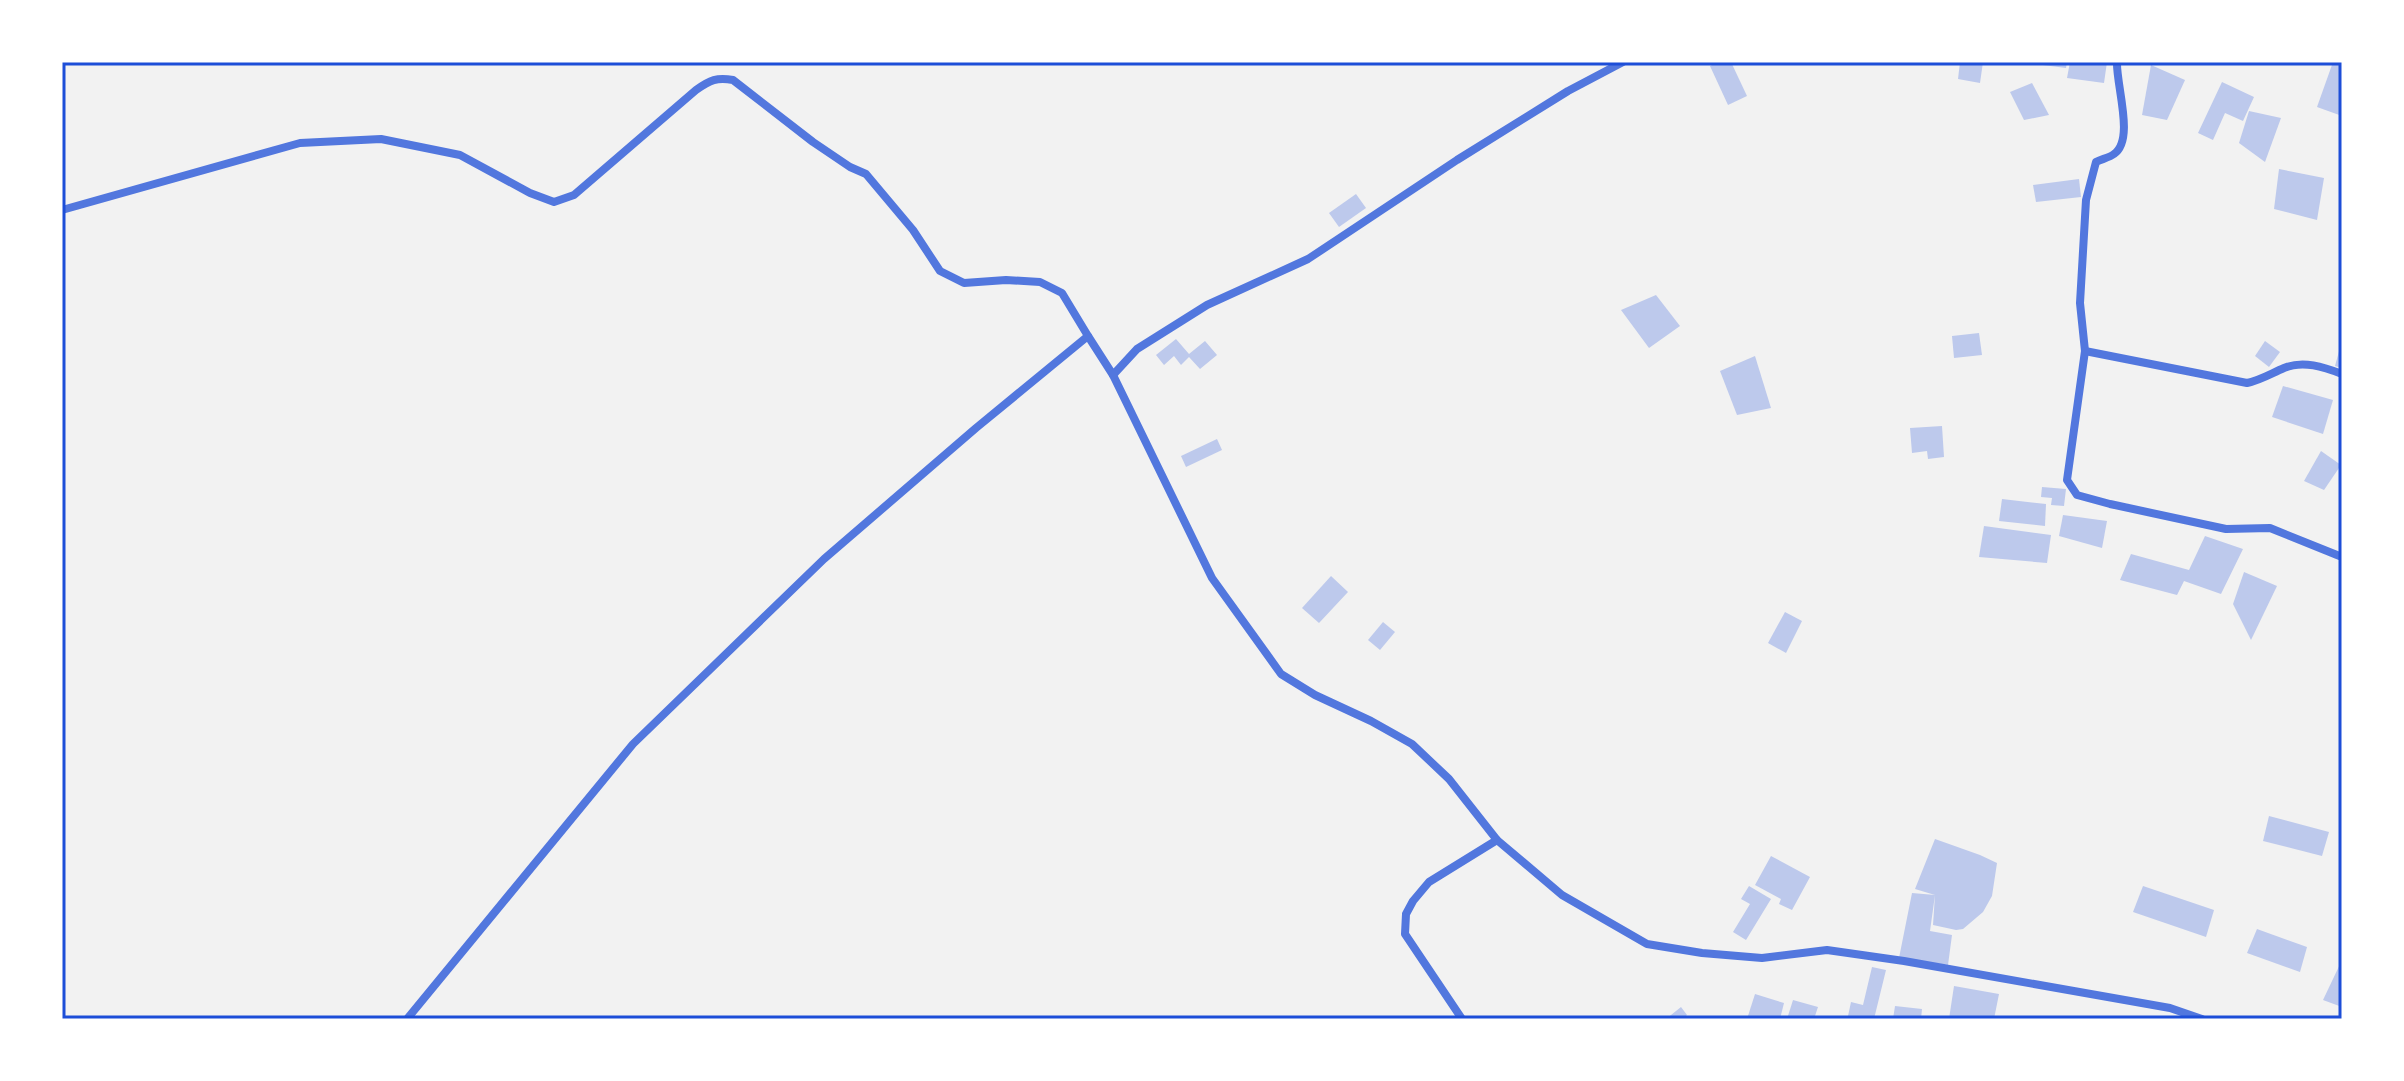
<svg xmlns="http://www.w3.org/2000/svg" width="2404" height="1081" viewBox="0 0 2404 1081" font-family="Helvetica,sans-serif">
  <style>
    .building { fill: #bdc9ec }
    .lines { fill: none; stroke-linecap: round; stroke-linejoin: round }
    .minor { stroke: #5277de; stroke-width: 8 }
    .neatline { fill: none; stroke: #1d4ed8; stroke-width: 3 }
  </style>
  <rect width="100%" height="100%" fill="#f2f2f2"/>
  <g class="building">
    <path d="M1718,62h13l16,34 -19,9 -18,-39z"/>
    <path d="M1960,62h23l-3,21 -22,-4z"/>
    <path d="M2035,62h32l-1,6 -31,-4z"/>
    <path d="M2070,62h37l-3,21 -37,-5z"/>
    <path d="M2333,62h9v54l-25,-9z"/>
    <path d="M2151,65l34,15 -18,40 -25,-5z"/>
    <path d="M2222,82l32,15 -11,24 -18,-8 -12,27 -15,-7z"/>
    <path d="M2032,83l17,32 -25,5 -14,-28z"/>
    <path d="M2249,111l32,7 -16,44 -26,-19z"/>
    <path d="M2279,169l45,9 -7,42 -43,-11z"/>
    <path d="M2079,179l2,18 -45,5 -3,-17z"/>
    <path d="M1356,194l10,14 -27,19 -10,-14z"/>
    <path d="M1656,295l24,31 -31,22 -28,-38z"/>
    <path d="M1979,333l3,22 -28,3 -2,-22z"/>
    <path d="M1176,339l13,15 16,-13 12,14 -17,14 -11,-12 -8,8 -7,-9 -10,9 -8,-10z"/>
    <path d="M2265,341l15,11 -11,15 -14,-11z"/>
    <path d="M2341,344h1v24l-7,-2z"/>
    <path d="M1755,356l16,52 -34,7 -17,-44z"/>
    <path d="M2283,386l50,14 -10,34 -51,-17z"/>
    <path d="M1942,426l2,31 -16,2 -1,-8 -15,2 -2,-25z"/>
    <path d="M1217,439l5,11 -36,17 -5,-11z"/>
    <path d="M2321,451l20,14 -17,25 -20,-9z"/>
    <path d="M2042,487l24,2 -2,17 -13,-1 1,-7 -11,-1z"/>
    <path d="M2002,499l44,5 -1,22 -46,-5z"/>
    <path d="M2063,515l44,6 -5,27 -43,-12z"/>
    <path d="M1984,526l67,9 -4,28 -68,-6z"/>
    <path d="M2205,536l38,13 -22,45 -37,-13 -7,14 -57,-15 11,-26 58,16z"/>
    <path d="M2244,572l33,14 -26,54 -18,-36z"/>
    <path d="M1331,576l17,16 -29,31 -17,-15z"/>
    <path d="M1785,612l17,9 -16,32 -18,-10z"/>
    <path d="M1383,622l12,10 -15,18 -12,-10z"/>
    <path d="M2269,816l60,16 -7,24 -59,-15z"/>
    <path d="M1935,839l45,16 17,8 -5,33 -9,16 -20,17 -7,1 -23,-5 2,-30 -5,36 22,4 -4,30 -49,-7 13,-65 23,2 -20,-6z"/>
    <path d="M1771,856l39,21 -18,33 -13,-6 2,-5 -26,-14z"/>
    <path d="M1749,886l22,13 -25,41 -13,-8 17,-28 -9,-5z"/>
    <path d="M2143,886l71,24 -8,27 -73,-25z"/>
    <path d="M2257,929l50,18 -7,25 -53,-19z"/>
    <path d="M2342,960v47l-19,-7z"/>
    <path d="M1872,967l14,3 -12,49 -26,-3 3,-14 12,3z"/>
    <path d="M1954,986l45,8 -5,25h-45z"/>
    <path d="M1755,994l29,9 -4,16h-33z"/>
    <path d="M1793,1000l25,7 -4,12h-27z"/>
    <path d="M1895,1006l27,3 -1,10h-28z"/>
    <path d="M1681,1007l6,8 -4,4h-17z"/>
  </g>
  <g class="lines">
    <g class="minor">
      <path d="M2117,62c-1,23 18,78 -3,92 -5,4 -13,5 -18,8l-10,38 -6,103 5,48 -18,129 10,15 33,9 116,25 44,-1 72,29"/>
      <path d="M62,210l238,-67 81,-4 79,16 70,38 24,9 20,-7 122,-105c14,-10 21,-13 37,-10l80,62 37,25 16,7 47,56 27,41 24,12 42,-3 34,2 22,11 26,43"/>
      <path d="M2085,351l162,32c14,-3 25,-10 37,-15 19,-8 40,-1 58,6"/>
      <path d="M1113,375l99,203 69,96 34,21 56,26 41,23 37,35 48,61 65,55 85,49 55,9 60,5 65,-8 77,11 266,47 32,11"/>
      <path d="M407,1019l226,-275 191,-185 152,-131 112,-92 25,39 24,-26 70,-44 101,-46 149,-99 111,-69 55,-29"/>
      <path d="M1462,1019l-57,-85 1,-20 7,-13 16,-19 68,-42"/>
    </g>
  </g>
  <rect width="2404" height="1081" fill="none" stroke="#ffffff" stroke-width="128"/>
  <rect x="64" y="64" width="2276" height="953" class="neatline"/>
</svg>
